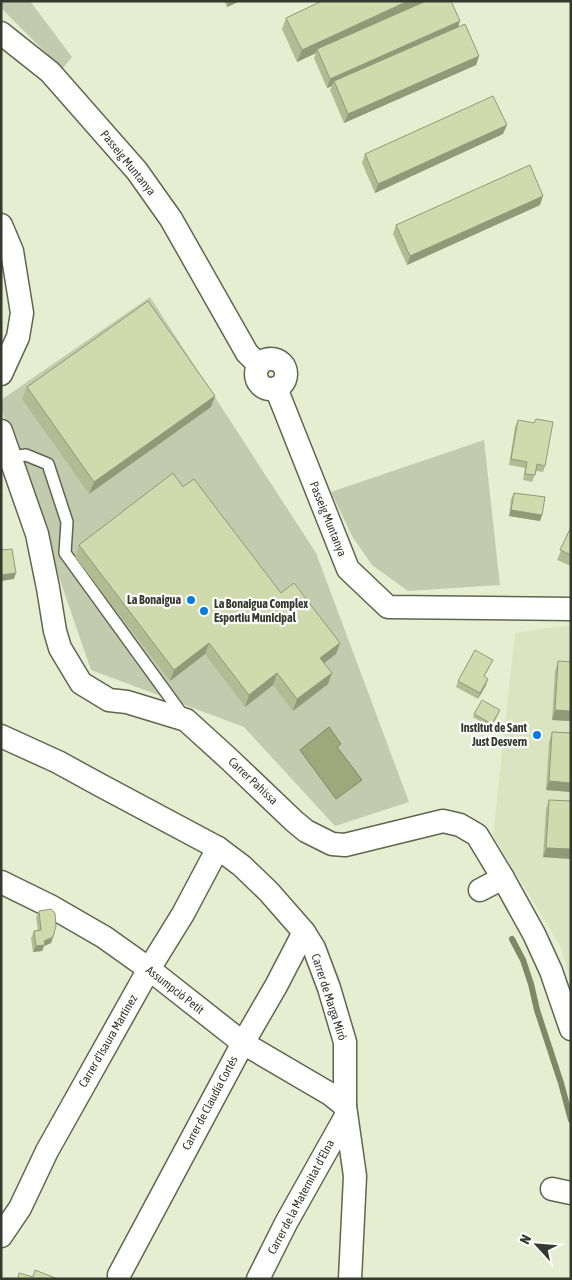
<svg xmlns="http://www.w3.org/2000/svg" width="572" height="1280" viewBox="0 0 572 1280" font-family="'Asap Condensed',sans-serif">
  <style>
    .built { fill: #dbe4c1 }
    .green { fill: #c3caae }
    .water { fill: #9ea87b; stroke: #7f8764 }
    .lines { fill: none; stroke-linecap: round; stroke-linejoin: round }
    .stream { stroke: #7f8764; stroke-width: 6 }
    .lane-casing { stroke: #60664e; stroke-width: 14 }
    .street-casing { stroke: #60664e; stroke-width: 25 }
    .lane { stroke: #fff; stroke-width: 11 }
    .street { stroke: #fff; stroke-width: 22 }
    .wall { fill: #b3bb94 }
    .shaded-wall { fill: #929978 }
    .building { fill: #d0daac; stroke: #929978 }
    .poi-dot { fill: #057ce2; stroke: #fff; stroke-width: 2 }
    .labels { text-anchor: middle; stroke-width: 4.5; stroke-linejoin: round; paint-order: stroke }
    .street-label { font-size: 12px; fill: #36392e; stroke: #fff }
    .poi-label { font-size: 12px; font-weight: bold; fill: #36392e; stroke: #fff; text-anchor: end }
  </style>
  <rect width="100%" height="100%" fill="#e6edd1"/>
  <path class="built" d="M571,625v358l-10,-36 -68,-111 22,-203z"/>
  <g class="green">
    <path d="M1,1h29l42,56 -10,12 -61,-61z"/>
    <path d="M150,297l166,256 93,249 -74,24 -91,-99 -153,-57 -90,-261v-9z"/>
    <path d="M484,440l16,145 -92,6 -36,-26 -20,-29 -21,-44z"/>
  </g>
  <path class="water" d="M329,727l12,17 -4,3 25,33 -26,19 -36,-49z"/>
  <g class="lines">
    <path class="stream" d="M512,939l11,21 8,24 6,26 24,73 10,37"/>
    <defs>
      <path id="lane" d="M10,457l16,-2 22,9 19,58 -2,31 119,164"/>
      <g id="street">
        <path d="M1,33l49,39 87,99 34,48 76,134 12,12"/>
        <path d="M1,225l11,26 10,62 -4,24 -17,37"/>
        <circle cx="271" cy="374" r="15"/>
        <path d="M276,388l72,181 40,38 183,2"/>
        <path d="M1,431l36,103 11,54 7,43 5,17 21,35 28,17 18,2 59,18 44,40 64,61 12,10 26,13 13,1 98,-24 17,4 17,10 26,43 31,56 17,37 20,58"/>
        <path d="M1,736l57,26 42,23 118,63 24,18 27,26 35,40 10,16 15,40 16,54v64l10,70 -5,103"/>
        <path d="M1,882l51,25 52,30 45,32 94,74 87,51 15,12"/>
        <path d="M480,890l23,-12"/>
        <path d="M552,1189l19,4"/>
        <path d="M1,1236l19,-28 27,-57 102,-182 34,-55 35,-66"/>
        <path d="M119,1275l124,-232 33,-57 28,-54"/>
        <path d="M258,1279l28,-56 60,-107"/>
      </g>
    </defs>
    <use href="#lane" class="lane-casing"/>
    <use href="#street" class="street-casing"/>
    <use href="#lane" class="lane"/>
    <use href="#street" class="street"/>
  </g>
  <g class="wall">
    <path d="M224,1h16l-13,6z"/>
    <path d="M286,18l172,9 21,29 -3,9 -132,58 -14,-33 2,-4 -5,2 -13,-30 2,-5 -19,9 -15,-33z"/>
    <path d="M503,134l-128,59 -13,-30 3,-9z"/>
    <path d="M540,205l-133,60 -14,-31 3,-9z"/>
    <path d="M27,387l184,20 -122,87 -67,-95z"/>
    <path d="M518,420l27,46 -2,6 -7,-1 -4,11 -9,-2 2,-12 -16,-3 6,-38z"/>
    <path d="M183,487l98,106 59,50 -4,11 -12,9 4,21 -35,27 -20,-26 -28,22 -40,-53 -35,27 -95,-124 4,-12z"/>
    <path d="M514,493l28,22 -2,6 -31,-5 2,-17z"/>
    <path d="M571,527v39l-14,-6z"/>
    <path d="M558,661l13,60 -19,-1 3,-49z"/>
    <path d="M490,666l-6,11 2,8 -8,14 -22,-12 2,-6z"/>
    <path d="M499,713l-8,15 -18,-11 1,-3z"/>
    <path d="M552,732l19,1v126l-28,-2 3,-48 3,-9 21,1 1,-9 -25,-2 3,-48z"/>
    <path d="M39,911l14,26 -2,6 -7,3 -2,5 -9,1 -2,-14 3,-7h4l-2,-14z"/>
  </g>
  <g class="shaded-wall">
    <path d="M229,1h11l-13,6z"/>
    <path d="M408,1h20l-111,48 -1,4 -19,9 5,-12z"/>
    <path d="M460,21l-3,10 -123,50 -2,5 -5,2 3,-9z"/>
    <path d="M479,56l-3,9 -132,58 4,-9z"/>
    <path d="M507,125l-4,9 -128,59 3,-9z"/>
    <path d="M543,196l-3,9 -133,60 3,-9z"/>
    <path d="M215,396l-4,11 -122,87 5,-12z"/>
    <path d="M511,510l31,5 -2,6 -31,-5z"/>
    <path d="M16,573l-2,6 -13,2v-6z"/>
    <path d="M209,643l-4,11 -35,27 4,-11z"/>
    <path d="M340,643l-4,11 -20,15 4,-11z"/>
    <path d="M277,673l-4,12 -28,22 4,-12z"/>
    <path d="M332,673l-4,11 -35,27 4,-12z"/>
    <path d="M488,679l-2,6 -8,14 2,-6z"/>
    <path d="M555,710l16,1v10l-19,-1z"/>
    <path d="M549,781l22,2v9l-25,-2z"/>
    <path d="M546,848l25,1v10l-28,-2z"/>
    <path d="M53,937l-2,6 -7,3 -2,5 -9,1 3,-6 8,-5z"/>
  </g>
  <g class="building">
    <path d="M322,1h86l-106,49 -16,-32z"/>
    <path d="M426,1h25l9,20 -130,58 -13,-30z"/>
    <path d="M465,24l14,32 -131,58 -14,-33z"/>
    <path d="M493,96l14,29 -129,59 -13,-30z"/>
    <path d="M530,165l13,31 -133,60 -14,-31z"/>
    <path d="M148,301l67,95 -121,86 -67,-95z"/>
    <path d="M536,419l17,3 -8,44 -8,-2 -2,11 -10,-1 2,-12 -16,-3 7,-39 16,3z"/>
    <path d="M173,473l10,14 11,-8 87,114 13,-10 46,60 -20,15 12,15 -35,26 -20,-26 -28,22 -40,-52 -35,27 -95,-125z"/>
    <path d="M514,493l31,4 -3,18 -31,-5z"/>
    <path d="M571,527v28l-11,-5z"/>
    <path d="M12,549l4,24 -15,2v-25z"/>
    <path d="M475,650l18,10 -9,16 4,3 -8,14 -22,-12z"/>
    <path d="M558,661l13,1v49l-16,-1z"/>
    <path d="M482,700l18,10 -8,14 -18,-10z"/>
    <path d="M552,732l19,1v50l-22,-2z"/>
    <path d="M549,800l22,1v48l-25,-1z"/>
    <path d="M51,909l4,4 1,13 -3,11 -9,4 1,4 -9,1 -2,-15 7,-1 -2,-19z"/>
    <path d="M35,1270l23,9h-40l1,-6 14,4z"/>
  </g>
  <g class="poi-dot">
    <circle cx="191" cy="600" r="5"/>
    <circle cx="204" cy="611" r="5"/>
    <circle cx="537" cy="735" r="5"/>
  </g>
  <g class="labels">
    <g class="street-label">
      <text transform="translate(128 163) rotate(51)" y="4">Passeig Muntanya</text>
      <text transform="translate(328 519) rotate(68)" y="4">Passeig Muntanya</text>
      <text transform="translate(253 781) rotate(43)" y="4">Carrer Pahissa</text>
      <text transform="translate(175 990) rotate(38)" y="4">Assumpció Petit</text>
      <text transform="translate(329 997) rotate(72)" y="4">Carrer de Marga Miró</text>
      <text transform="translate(108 1041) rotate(-60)" y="4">Carrer d'Isaura Martínez</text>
      <text transform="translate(210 1103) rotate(-62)" y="4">Carrer de Claudia Cortés</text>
      <text transform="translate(301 1197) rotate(-62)" y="4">Carrer de la Maternitat d'Elna</text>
    </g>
    <g class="poi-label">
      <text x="181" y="604">La Bonaigua</text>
      <text x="214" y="608" text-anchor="start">La Bonaigua Complex<tspan x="214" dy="14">Esportiu Municipal</tspan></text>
      <text x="527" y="732">Institut de Sant<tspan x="527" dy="14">Just Desvern</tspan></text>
    </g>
  </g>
  <rect width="572" height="1280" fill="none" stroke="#36392e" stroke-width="5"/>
  <g transform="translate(537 1245) rotate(296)" stroke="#ffffff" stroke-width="4" paint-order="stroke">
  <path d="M0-4L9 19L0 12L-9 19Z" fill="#36392e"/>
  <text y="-8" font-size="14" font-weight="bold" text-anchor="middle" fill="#36392e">N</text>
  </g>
</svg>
